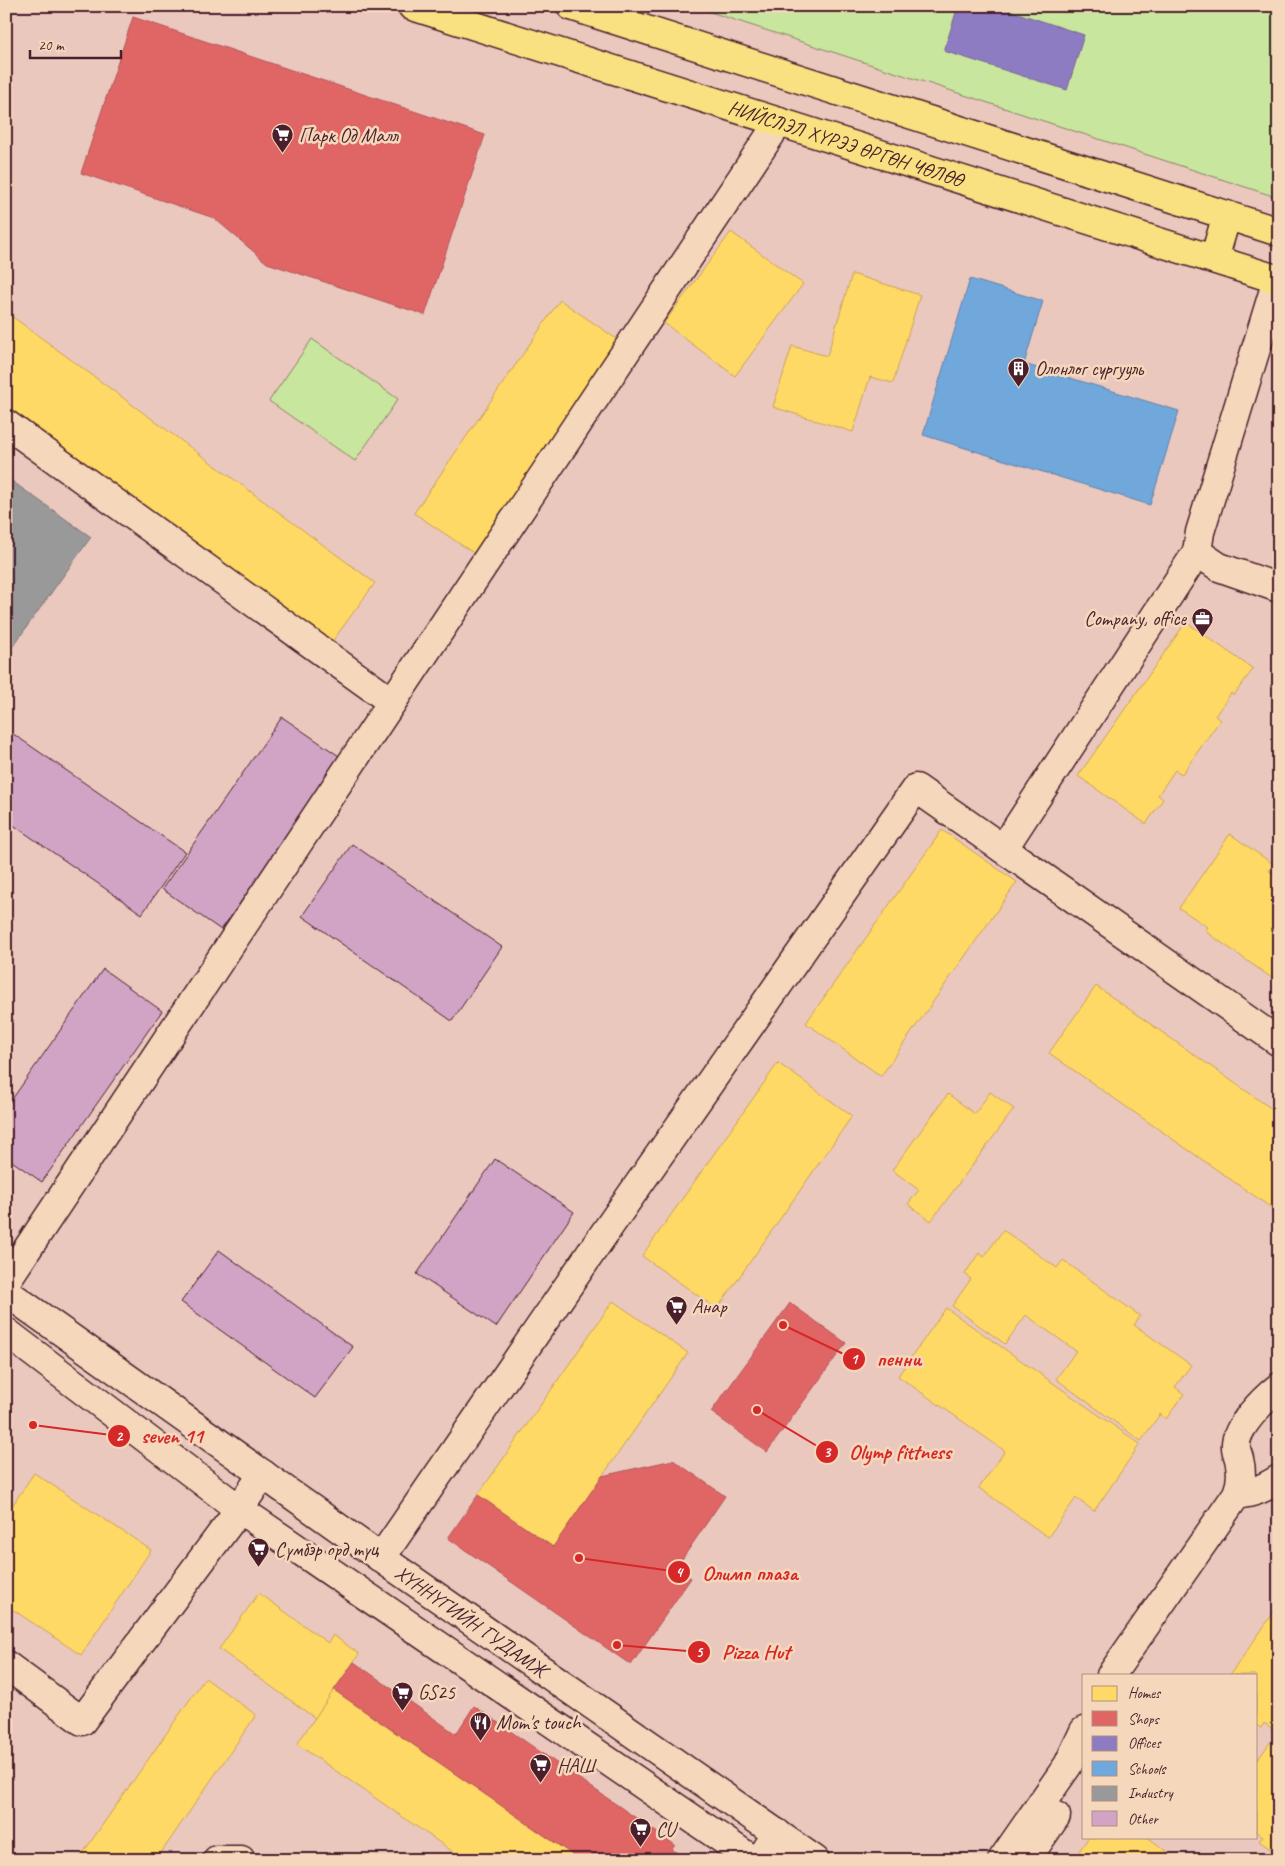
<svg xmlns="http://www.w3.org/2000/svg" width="1285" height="1866" viewBox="0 0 1285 1866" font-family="Caveat,sans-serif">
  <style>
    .green { fill: #c8e69d; stroke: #898264 }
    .homes { fill: #ffd966; stroke: #c9a154 }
    .shops { fill: #e06666; stroke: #b35154 }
    .offices { fill: #8e7cc3; stroke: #7a6095 }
    .schools { fill: #6fa8dc; stroke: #647fa7 }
    .industry { fill: #999; stroke: #817478 }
    .building { fill: #d1a4c6; stroke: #4a1f2b }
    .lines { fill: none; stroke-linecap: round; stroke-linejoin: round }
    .minor-casing { stroke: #4a1f2b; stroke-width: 31 }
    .tertiary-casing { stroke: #4a1f2b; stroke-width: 31 }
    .secondary-casing { stroke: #4a1f2b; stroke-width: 31 }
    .primary-casing { stroke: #4a1f2b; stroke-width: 31 }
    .minor { stroke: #f5d8bb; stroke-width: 28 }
    .tertiary { stroke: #f5d8bb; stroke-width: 28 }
    .secondary { stroke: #f5d8bb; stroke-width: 28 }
    .primary { stroke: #f9e181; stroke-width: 28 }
    .labels { text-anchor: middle; stroke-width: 5; stroke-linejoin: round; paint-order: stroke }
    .poi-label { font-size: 20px; fill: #4a1f2b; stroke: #f5d8bb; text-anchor: start }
    .street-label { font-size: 20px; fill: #4a1f2b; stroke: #f5d8bb }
    .leader { fill: none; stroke: #d62828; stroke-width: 2 }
    .callout-dot { fill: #d62828; stroke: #f5d8bb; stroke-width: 2 }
    .mark-label { font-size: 15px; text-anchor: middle; font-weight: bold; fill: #fff }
    .callout-label { font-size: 21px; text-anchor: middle; font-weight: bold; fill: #d62828; stroke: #f5d8bb; stroke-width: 5; stroke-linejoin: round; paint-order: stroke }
  </style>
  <rect width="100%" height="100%" fill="#eac8be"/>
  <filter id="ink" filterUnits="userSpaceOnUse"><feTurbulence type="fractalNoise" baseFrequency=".02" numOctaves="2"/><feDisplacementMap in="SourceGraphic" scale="10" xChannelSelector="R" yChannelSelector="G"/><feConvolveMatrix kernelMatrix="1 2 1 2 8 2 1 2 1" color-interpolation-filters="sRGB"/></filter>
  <g filter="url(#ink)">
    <g class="green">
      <path d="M692,6h587v192z"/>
      <path d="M312,339l86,60 -43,62 -86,-60z"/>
    </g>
    <g class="homes">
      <path d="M731,232l72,52 -68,92 -71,-53z"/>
      <path d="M852,274l68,21 -27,88 -23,-6 -17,55 -80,-25 19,-61 35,10z"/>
      <path d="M560,300l61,42 -146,212 -61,-41z"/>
      <path d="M6,312l369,271 -44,60 -325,-238z"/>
      <path d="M1186,622l67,47 -19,26 -3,-2 -16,23 5,4 -38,54 -7,-4 -17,25 5,4 -17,25 -68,-48z"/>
      <path d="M942,830l75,52 -136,194 -75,-53z"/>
      <path d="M1230,834l43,30 -4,7 10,6v106l-74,-52 3,-4 -29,-19z"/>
      <path d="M1096,986l183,128v99l-230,-160z"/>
      <path d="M778,1063l74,53 -135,193 -75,-53z"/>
      <path d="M990,1092l24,17 -83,112 -23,-17 11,-14 -27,-20 56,-76 27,20z"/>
      <path d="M1003,1230l54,38 6,-8 77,56 -6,9 57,40 -16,22 9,7 -18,25 -6,-5 -19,27 -85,-62 20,-28 -50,-36 -21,29 -53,-38 19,-27 -6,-5 14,-21 5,4z"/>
      <path d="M613,1301l75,52 -135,194 -75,-52z"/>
      <path d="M946,1308l194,136 -46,67 -18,-13 -28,39 -69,-49 26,-37 -107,-75z"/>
      <path d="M34,1473l117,77 -70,105 -75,-50v-90z"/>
      <path d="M259,1593l69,50 5,-8 26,19 -44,64 -96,-69z"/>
      <path d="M1279,1605v128l-15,-10 -3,5 -5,-3v-50h-26z"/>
      <path d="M205,1678l51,37 -100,145h-78z"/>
      <path d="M334,1690l246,170h-115l-168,-116z"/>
      <path d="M1272,1740l7,5v110l-20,-14 4,-5 -7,-4v-70z"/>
      <path d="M1089,1837h58l32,23h-106z"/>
    </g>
    <g class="shops">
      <path d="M133,17l352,118 -60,180 -158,-52 -53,-45 -133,-45z"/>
      <path d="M790,1303l56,40 -79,109 -56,-40z"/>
      <path d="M673,1460l52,36 -49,72 15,10 -60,87 -183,-127 30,-43 75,52 49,-71z"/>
      <path d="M354,1662l102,72 18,-28 201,139 -3,4 14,11h-106l-246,-170z"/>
    </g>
    <path class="offices" d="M958,6h38l88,29 -17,55 -123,-39z"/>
    <path class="schools" d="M970,279l73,22 -19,63 155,47 -29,94 -227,-70z"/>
    <path class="industry" d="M6,477l85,60 -85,119z"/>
    <g class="building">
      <path d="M282,717l60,41 -121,172 -59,-41z"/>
      <path d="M6,729l179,123 -43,62 -136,-94z"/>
      <path d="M352,844l150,103 -50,74 -150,-105z"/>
      <path d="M103,969l59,42 -120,171 -36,-25v-49z"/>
      <path d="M495,1159l79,53 -78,115 -79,-53z"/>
      <path d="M219,1250l134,97 -38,51 -134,-96z"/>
    </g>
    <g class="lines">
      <defs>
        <g id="minor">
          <path d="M1277,280l-77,252 -3,20 22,15 60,21"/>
          <path d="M6,424l386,278"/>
          <path d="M1003,849l194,-297"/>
          <path d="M6,1281l773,-1159"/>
          <path d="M1237,1494c16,0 29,-7 42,-15"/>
          <path d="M381,1558l218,-317 317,-453 363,254"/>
          <path d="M6,1665l76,56 148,-199 33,-48"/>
          <path d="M1111,1675l126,-181c5,-12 5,-23 2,-35 -1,-4 -3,-8 -3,-12 -2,-19 29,-49 43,-60"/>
          <path d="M217,1860h24"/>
          <path d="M1002,1860l66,-95 16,-34"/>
          <path d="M1026,1860l30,-44"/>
        </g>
        <path id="tertiary" d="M760,1860l17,-27"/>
        <g id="secondary">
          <path id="s1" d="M6,1292l375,266 434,302"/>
          <path d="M6,1332l233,177 514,351"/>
        </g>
        <g id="primary">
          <path id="s2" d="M412,6l867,274"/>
          <path d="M571,6l708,226"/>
          <path d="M1214,259l13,-44"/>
        </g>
      </defs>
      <use href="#minor" class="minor-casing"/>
      <use href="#tertiary" class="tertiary-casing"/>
      <use href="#secondary" class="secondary-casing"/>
      <use href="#primary" class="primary-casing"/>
      <use href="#minor" class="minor"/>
      <use href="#tertiary" class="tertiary"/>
      <use href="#secondary" class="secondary"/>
      <use href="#primary" class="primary"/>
    </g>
  </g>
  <defs>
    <symbol id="supermarket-pin" viewBox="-11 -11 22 30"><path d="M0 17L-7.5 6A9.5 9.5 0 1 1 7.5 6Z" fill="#4a1f2b" stroke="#f5d8bb"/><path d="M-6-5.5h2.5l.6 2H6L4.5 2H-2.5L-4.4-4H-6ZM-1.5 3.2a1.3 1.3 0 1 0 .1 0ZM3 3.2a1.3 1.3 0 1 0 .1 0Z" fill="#fff"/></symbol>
    <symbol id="building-pin" viewBox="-11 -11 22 30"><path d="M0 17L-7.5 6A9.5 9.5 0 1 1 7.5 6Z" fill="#4a1f2b" stroke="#f5d8bb"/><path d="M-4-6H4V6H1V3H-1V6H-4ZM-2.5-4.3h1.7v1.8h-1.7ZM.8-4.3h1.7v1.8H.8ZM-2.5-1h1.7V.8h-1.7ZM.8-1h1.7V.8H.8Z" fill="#fff"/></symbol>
    <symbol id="office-pin" viewBox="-11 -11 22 30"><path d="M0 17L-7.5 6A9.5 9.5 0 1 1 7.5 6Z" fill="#4a1f2b" stroke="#f5d8bb"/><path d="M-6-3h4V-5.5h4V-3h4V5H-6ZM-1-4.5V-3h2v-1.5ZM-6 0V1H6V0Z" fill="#fff"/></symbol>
    <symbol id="restaurant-pin" viewBox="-11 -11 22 30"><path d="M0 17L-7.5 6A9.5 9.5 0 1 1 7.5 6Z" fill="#4a1f2b" stroke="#f5d8bb"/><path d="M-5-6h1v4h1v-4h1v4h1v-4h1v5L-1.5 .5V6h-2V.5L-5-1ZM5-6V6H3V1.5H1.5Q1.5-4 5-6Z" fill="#fff"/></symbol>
  </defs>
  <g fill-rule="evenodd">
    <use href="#supermarket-pin" x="270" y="122" width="25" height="34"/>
    <use href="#building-pin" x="1006" y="356" width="25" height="34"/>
    <use href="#office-pin" x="1190" y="606" width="25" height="34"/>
    <use href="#supermarket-pin" x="664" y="1294" width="25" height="34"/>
    <use href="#supermarket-pin" x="246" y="1536" width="25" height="34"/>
    <use href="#supermarket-pin" x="390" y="1680" width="25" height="34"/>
    <use href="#restaurant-pin" x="468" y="1710" width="25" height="34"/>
    <use href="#supermarket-pin" x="528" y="1752" width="25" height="34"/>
    <use href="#supermarket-pin" x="628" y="1816" width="25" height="34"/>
  </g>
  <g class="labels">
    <g class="poi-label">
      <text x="299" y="142">Парк Од Малл</text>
      <text x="1035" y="375">Олонлог сургууль</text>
      <text x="1186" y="625" text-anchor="end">Company, office</text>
      <text x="692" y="1313">Анар</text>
      <text x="275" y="1556">Сүмбэр орд түц</text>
      <text x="418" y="1699">GS25</text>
      <text x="496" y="1729">Mom's touch</text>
      <text x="557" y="1772">НАШ</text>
      <text x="656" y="1836">CU</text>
    </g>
    <g class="street-label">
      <text dy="7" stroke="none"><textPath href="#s2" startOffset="455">НИЙСЛЭЛ ХҮРЭЭ ӨРГӨН ЧӨЛӨӨ</textPath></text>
      <text dy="7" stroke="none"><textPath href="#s1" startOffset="570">ХҮННҮГИЙН ГУДАМЖ</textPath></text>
    </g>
  </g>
  <path class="leader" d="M783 1325L854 1359M33 1425L119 1436M757 1410L827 1452M579 1558L679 1572M617 1645L699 1652"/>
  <g class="callout-dot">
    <circle cx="783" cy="1325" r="5"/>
    <circle cx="33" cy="1425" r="5"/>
    <circle cx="757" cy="1410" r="5"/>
    <circle cx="579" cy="1558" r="5"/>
    <circle cx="617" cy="1645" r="5"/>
    <circle cx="854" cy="1359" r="12"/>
    <circle cx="119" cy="1436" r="12"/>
    <circle cx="827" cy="1452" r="12"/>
    <circle cx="679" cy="1572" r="12"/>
    <circle cx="699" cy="1652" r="12"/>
  </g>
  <g class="mark-label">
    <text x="854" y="1364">1</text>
    <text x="119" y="1441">2</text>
    <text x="827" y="1457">3</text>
    <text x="679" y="1577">4</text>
    <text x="699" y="1657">5</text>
  </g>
  <g class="callout-label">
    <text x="899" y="1366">пенни</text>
    <text x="172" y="1443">seven 11</text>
    <text x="900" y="1459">Olymp fittness</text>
    <text x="750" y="1580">Олимп плаза</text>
    <text x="756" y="1659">Pizza Hut</text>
  </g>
  <rect width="1285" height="1866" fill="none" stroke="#f5d8bb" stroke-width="25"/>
  <rect x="12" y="12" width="1260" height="1841" fill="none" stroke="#4a1f2b" stroke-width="2" filter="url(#ink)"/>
  <rect x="1082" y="1674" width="175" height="165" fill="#f5d8bb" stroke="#b18e81"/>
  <rect x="1092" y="1686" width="25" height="15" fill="#ffd966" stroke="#b18e81"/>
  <text x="1128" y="1698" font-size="15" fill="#4a1f2b">Homes</text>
  <rect x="1092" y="1711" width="25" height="15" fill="#e06666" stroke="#b18e81"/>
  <text x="1128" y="1724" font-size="15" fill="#4a1f2b">Shops</text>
  <rect x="1092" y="1736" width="25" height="15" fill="#8e7cc3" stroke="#b18e81"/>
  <text x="1128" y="1748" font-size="15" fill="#4a1f2b">Offices</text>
  <rect x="1092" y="1761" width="25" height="15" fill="#6fa8dc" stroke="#b18e81"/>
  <text x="1128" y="1774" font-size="15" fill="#4a1f2b">Schools</text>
  <rect x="1092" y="1786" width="25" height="15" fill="#999999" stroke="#b18e81"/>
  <text x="1128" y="1798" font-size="15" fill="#4a1f2b">Industry</text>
  <rect x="1092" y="1811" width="25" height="15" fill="#d1a4c6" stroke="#b18e81"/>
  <text x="1128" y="1824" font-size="15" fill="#4a1f2b">Other</text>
  <path d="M30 50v8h91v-8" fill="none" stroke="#4a1f2b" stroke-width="2.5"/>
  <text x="38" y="50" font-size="15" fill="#4a1f2b" stroke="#f5d8bb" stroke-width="4" paint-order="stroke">20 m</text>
</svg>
